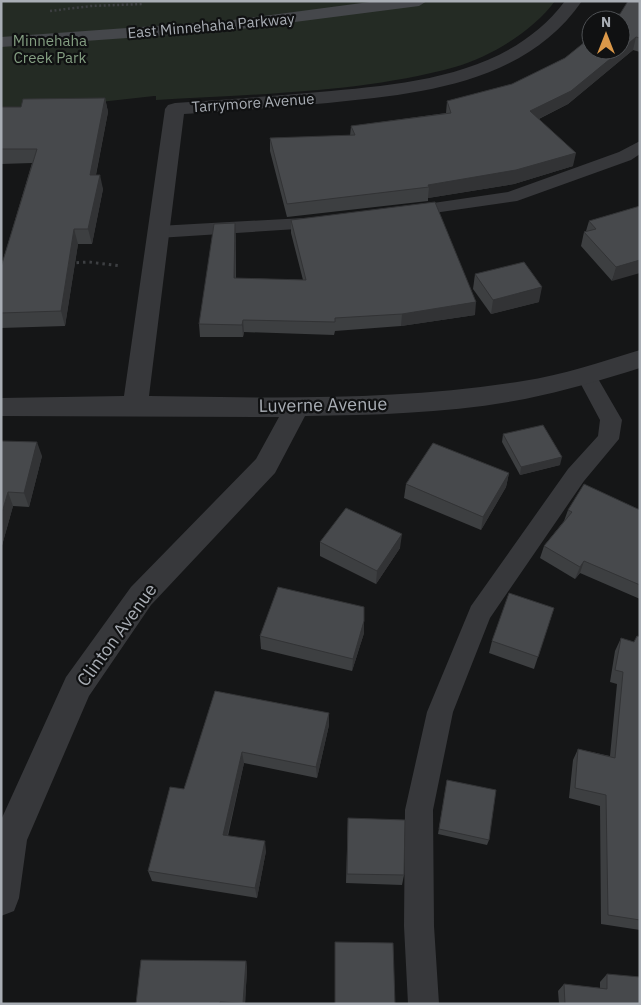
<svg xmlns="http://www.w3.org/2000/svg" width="641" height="1005" viewBox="0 0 641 1005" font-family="'IBM Plex Sans',sans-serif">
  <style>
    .green { fill: #242b24 }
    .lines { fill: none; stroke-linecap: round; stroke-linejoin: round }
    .path-far1 { stroke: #3d3f42; stroke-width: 2.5; stroke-dasharray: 2 2.5; stroke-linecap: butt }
    .path { stroke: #3d3f42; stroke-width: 3; stroke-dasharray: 2.5 4; stroke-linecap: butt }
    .lane { fill: #37383b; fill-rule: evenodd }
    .street { fill: #37383b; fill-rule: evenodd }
    .secondary { fill: #45474b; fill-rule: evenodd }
    .wall { fill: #3d3f41 }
    .shaded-wall { fill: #323335 }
    .building { fill: #47494c; stroke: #323335 }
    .labels { text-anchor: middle; stroke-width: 4.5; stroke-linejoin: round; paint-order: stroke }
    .far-street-label { font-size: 15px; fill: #a9aeb5; stroke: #101112 }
    .far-park-label { font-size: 15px; fill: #849e82; stroke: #101112 }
    .street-label { font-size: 18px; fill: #a9aeb5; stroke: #101112 }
  </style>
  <rect width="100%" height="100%" fill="#151617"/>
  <path class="green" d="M1,1h554c-22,30 -65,56 -100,66 -94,26 -202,27 -299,33v-4h-2l-153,17z"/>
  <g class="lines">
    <path class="path-far1" d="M50,11l41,-5 52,-2"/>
    <path class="path" d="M70,263l19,-1 32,4"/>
    <g class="lane">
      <path d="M640,141v13l-9,6 -114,41 -111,16 -6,-1 -3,-4 3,-4 6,-1 102,-15 111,-40z"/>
      <path d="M322,217l6,2 3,4 -3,4 -170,11 -6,-2 -3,-4 3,-4 6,-2z"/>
      <path d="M586,368l7,2 29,50 -3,19 -35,42 -94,137 -37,94 -20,98 1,116 5,78h-31l-4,-78 1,-116 22,-98 44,-106 97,-137 30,-33 2,-16 -24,-45 3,-5z"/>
    </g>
    <path class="street" d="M565,1h17c-57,83 -163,93 -254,102 -48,4 -96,8 -144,11l-35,282c125,2 250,5 374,-15 40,-6 78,-19 117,-31v18c-38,12 -76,23 -115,31 -72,14 -147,16 -220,17l-30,57 -124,132 -62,91 -62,144 -8,58 -5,13 -13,5v-96l65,-143 65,-90 125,-128 23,-42 -278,-1v-18l123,-2 41,-287 3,-4 7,-2c48,-3 96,-7 144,-11 87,-8 189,-15 246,-91z"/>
    <path class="secondary" d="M377,1h50l-8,5 -194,25 -224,16v-10l224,-16z"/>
  </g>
  <g class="wall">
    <path d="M640,1v51l-7,-2 -65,54 -29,15 34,47 -59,18 -86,14v3l-141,16 -17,-66v-13l80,-2 1,-10 95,-13 1,-12 65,-17 53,-26 55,-44z"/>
    <path d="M105,98l3,14 -12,63 7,14 -11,55h-14l-13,82 -64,2v-61l31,-104 -31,1v-57h20z"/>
    <path d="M640,206l-28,75 -31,-35 3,-14 2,-1 3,-10z"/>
    <path d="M291,220l184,95 -74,11 -66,5 -1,4 -90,-3 -1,5h-43l-1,-13 37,-88v42l67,2 -12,-47z"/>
    <path d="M475,274l64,28 -48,12 -18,-25z"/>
    <path d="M503,434l57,31 -40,10 -18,-33z"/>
    <path d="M1,441l41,15 -13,51 -16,-1 -12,43z"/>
    <path d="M509,473l-3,14 -25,43 -77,-32 2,-14z"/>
    <path d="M568,510h72v89l-60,-26 -5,6 -35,-21 4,-12 20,-25z"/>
    <path d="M320,542l80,6 -24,36 -56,-28z"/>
    <path d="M554,608l-20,61 -45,-16 3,-12z"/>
    <path d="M364,633l-12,38 -91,-22 -1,-13z"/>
    <path d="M640,637v293l-39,-6 -1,-118 -31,-8 4,-38 5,-11 32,7 7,-72 -7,-2 5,-31 6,-13 13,4z"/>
    <path d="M215,691l114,22v12l-12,53 -73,-15 -16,73 38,15 -9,47 -105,-17 -4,-10 36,-82z"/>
    <path d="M447,780l42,60 -2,5 -49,-11z"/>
    <path d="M348,818l56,57 -2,10 -56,-2z"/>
    <path d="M246,961l1,8 -2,35h-109z"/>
    <path d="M607,974l33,30h-81l-1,-13 6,-7 36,4v-6z"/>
  </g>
  <g class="shaded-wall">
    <path d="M636,37l-3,13 -65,54 -40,20 2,-13z"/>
    <path d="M105,98l3,14 -15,77 -3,-14z"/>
    <path d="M576,153l-3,13 -59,18 -86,14 1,-11 -1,-2z"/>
    <path d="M100,175l3,14 -11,55 -4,-15z"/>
    <path d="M235,223l1,13 -1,54 -1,-12z"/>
    <path d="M74,229l4,15 -13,82 -4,-15z"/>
    <path d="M640,260v13l-28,8 4,-14z"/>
    <path d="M542,287l-3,15 -48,12 2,-14z"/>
    <path d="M476,302l-1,13 -74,11 1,-12z"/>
    <path d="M243,320l1,12 -1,5 -1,-12z"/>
    <path d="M37,442l5,14 -13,51 -5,-14z"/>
    <path d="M562,457l-2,8 -40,10 1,-8z"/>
    <path d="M509,473l-3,14 -25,43 2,-13z"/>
    <path d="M8,492l5,14 -12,43v-33z"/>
    <path d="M402,534l-2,14 -24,36 1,-13z"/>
    <path d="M584,561l-4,12 -5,6 5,-12z"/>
    <path d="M364,621v12l-12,38 1,-12z"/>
    <path d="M329,713v12l-12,53 -1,-11z"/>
    <path d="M242,752l2,11 -19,82 -2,-10z"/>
    <path d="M265,841l1,10 -9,47 -2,-10z"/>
    <path d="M246,961l1,8 -2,35h-2z"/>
  </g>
  <g class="building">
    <path d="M628,1h12v37l-4,-1 -15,13v-30h-11l4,-6h6z"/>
    <path d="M591,37v13h30l-50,41 -41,20 46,42 -60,17 -88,15 1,2 -142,17 -17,-66 85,-3 -4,-9 100,-13 -4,-12 65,-17 53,-26z"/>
    <path d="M105,98l-15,77h10l-12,54h-14l-13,82 -60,2v-46l36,-118h-36v-42h20l2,-8z"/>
    <path d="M435,202l41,100 -74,12 -67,4v4l-92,-2 -1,5 -43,-1 15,-100 21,-1 -1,55 72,2 -15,-60z"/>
    <path d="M640,206v54l-24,7 -32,-35 12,-3 -7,-8z"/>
    <path d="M524,262l18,25 -49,13 -18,-26z"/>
    <path d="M543,425l19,32 -41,10 -18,-33z"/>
    <path d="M1,441l36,1 -13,51 -16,-1 -7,24z"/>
    <path d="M433,443l76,30 -26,44 -77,-33z"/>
    <path d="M584,484l56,26v75l-56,-24 -4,6 -36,-21 28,-34 -4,-2z"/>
    <path d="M346,508l56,26 -25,37 -57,-29z"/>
    <path d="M278,587l86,20v14l-11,38 -93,-23z"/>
    <path d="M509,593l45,15 -16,49 -46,-16z"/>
    <path d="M637,636l3,1v283l-32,-5 -2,-120 -31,-7 3,-39 37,9 8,-86 -8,-2 6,-32 13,4z"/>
    <path d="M215,691l114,22 -13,54 -74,-15 -19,83 42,6 -10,47 -107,-17 22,-84 14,2z"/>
    <path d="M447,780l49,10 -7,50 -50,-11z"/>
    <path d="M348,818l57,2 -1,55 -57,-1z"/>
    <path d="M335,942l58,1 2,61h-60z"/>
    <path d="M141,960l105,1 -3,42 -23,-1v2h-84z"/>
    <path d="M607,974l33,3v27h-75l-1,-20 43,5z"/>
  </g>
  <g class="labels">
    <g class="far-street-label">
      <text transform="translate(211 26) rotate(-5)" y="5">East Minnehaha Parkway</text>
      <text transform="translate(253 103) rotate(-4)" y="5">Tarrymore Avenue</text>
    </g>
    <g class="far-park-label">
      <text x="50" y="46">Minnehaha<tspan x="50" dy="17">Creek Park</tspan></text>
    </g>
    <g class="street-label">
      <text transform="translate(323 405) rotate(-1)" y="6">Luverne Avenue</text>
      <text transform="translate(117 635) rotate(-54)" y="6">Clinton Avenue</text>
    </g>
  </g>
  <rect width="641" height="1005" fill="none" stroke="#a9aeb5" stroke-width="5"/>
  <g transform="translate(606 35)"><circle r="24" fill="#101112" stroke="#4d5053"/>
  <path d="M0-4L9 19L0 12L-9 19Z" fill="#db9849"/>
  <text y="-8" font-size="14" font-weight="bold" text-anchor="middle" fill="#a9aeb5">N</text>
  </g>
</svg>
